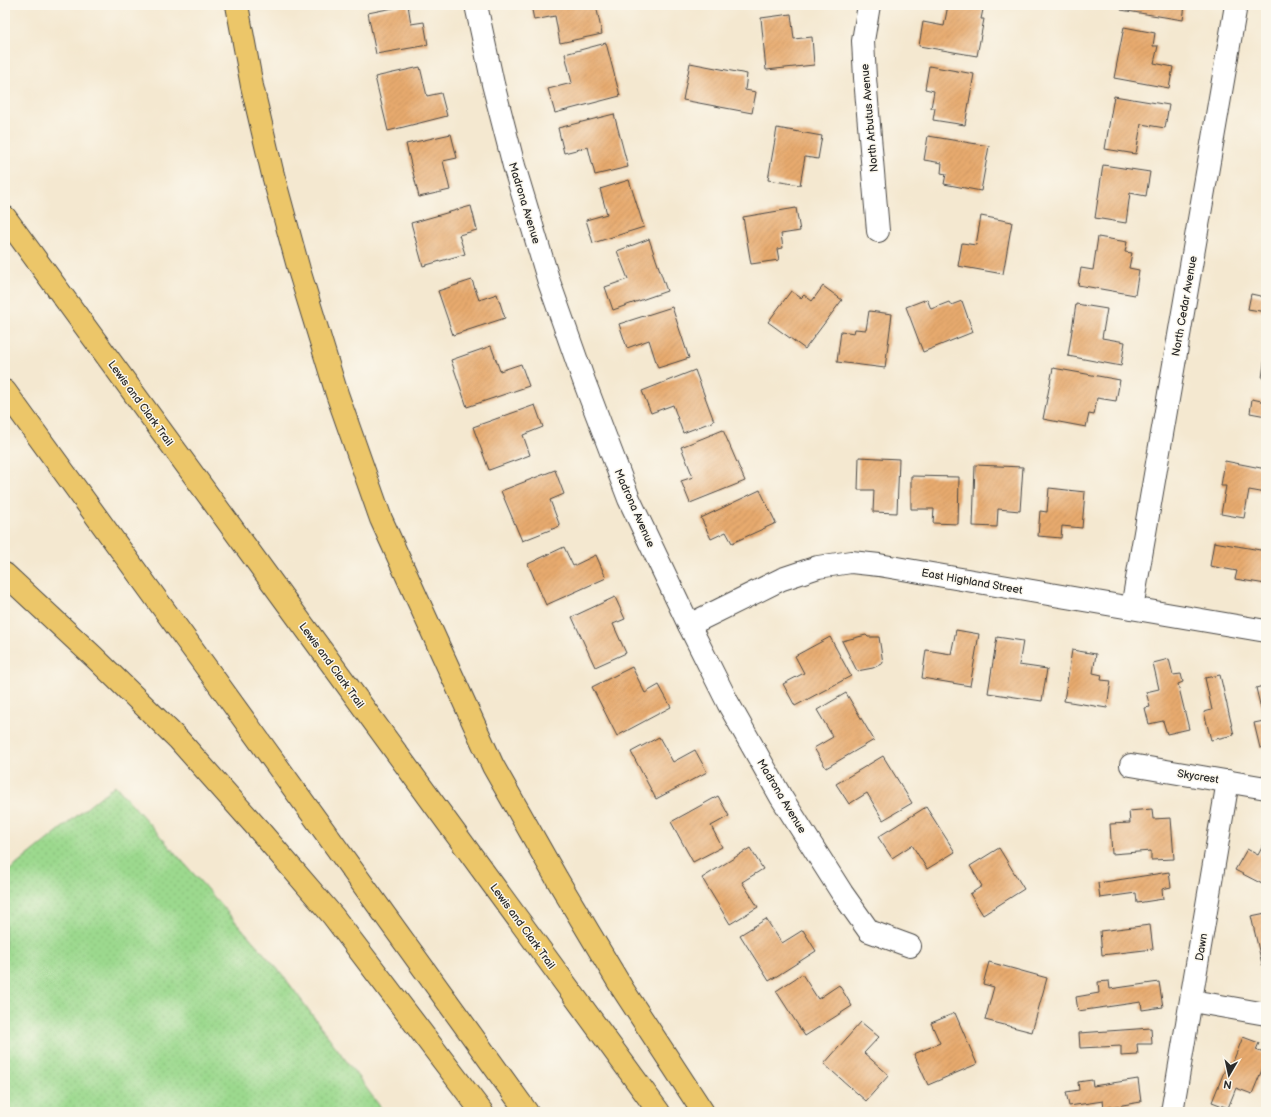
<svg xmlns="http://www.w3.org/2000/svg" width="1271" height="1117" viewBox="0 0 1271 1117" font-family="'Balsamiq Sans',sans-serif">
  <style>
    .grass { fill: url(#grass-dots); stroke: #64825c }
    .building { fill: url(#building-hatch) }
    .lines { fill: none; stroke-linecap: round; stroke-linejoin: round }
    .minor-casing { stroke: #494744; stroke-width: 24 }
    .highway-casing { stroke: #494744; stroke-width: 24 }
    .minor { stroke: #fff; stroke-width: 22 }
    .highway { stroke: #ecc669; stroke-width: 22 }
    .labels { text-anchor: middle; stroke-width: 3; stroke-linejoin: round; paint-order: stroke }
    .street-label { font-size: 11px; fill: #2b2b2b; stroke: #fbf7ec }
  </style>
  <defs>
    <pattern id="grass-dots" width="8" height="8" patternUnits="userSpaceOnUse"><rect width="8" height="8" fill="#9cd98e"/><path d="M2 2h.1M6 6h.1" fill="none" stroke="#87ba7b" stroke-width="1.8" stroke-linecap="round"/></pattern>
    <pattern id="building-hatch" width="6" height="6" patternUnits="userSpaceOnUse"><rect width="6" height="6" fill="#e7aa6e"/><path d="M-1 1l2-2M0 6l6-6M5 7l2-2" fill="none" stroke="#c6925f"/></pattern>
  </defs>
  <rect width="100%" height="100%" fill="#fbf7ec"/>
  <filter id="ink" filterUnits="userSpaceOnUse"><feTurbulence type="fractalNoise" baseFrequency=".025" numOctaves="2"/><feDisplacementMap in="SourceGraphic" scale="8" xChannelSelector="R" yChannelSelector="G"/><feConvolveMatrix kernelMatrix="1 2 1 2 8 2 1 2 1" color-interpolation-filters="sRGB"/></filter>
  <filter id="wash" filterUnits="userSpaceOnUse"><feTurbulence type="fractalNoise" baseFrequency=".012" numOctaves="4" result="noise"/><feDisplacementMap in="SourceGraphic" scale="16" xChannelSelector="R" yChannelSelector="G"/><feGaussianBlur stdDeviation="0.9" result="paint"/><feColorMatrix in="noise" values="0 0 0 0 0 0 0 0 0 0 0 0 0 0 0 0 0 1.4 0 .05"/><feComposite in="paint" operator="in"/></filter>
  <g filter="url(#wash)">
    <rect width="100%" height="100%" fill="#f4e8d0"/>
    <path class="grass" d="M115,785l167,189 102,138h-379v-238z"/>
    <g id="blocks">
      <g class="building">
        <path d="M408,5l3,19 13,-2 4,23 -52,9 -8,-41z"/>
        <path d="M531,5h65l6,29 -42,9 -5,-27 -21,4z"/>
        <path d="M948,5h36l-3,14h3l-7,37 -58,-10 4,-24 21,4z"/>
        <path d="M1122,5h63l-2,15 -62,-10z"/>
        <path d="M791,14l3,25 18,-2 2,28 -48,5 -5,-52z"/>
        <path d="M1124,27l31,6 -2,13h5l-4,17 19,4 -4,21 -55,-10z"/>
        <path d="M606,43l14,53 -65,17 -7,-24 24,-6 -7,-29z"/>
        <path d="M690,63l57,11 -2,16 11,2 -4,21 -69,-13z"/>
        <path d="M929,66l45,8 -9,51 -32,-5 2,-12h-4l3,-17 -9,-2z"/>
        <path d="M420,67l7,29 14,-3 6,23 -59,15 -13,-54z"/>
        <path d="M1114,96l55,9 -4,23 -24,-4 -5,30 -31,-5z"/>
        <path d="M614,114l14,53 -33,8 -7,-28 -24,6 -6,-25z"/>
        <path d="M777,128l45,8 -4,23 -13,-2 -5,28 -32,-5z"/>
        <path d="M451,134l6,24 -14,3 7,29 -31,7 -13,-53z"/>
        <path d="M928,136l61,10 -8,45 -37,-7 2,-10 -5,-1 1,-10 -18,-3z"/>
        <path d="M1103,165l47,7 -4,24 -16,-3 -4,30 -31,-5z"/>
        <path d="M629,180l15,47 -51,16 -7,-23 21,-6 -7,-25z"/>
        <path d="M471,206l6,24 -18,5 6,19 -42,12 -12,-43z"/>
        <path d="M796,208l4,23 -19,3 2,14 -6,1 2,11 -28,4 -8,-47z"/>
        <path d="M981,216l31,6 -9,52 -45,-8 4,-23 14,2z"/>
        <path d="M1098,237l29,5 -2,10 7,1 -3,15 10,2 -4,25 -57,-10 3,-17 12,2z"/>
        <path d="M649,239l18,52 -54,19 -8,-23 23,-8 -11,-28z"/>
        <path d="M472,280l7,20 18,-6 8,24 -52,17 -15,-44z"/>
        <path d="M823,286l19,14 -37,49 -37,-27 23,-31 10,7 3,-3 8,6z"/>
        <path d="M1265,293l1,19 -18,-3 3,-15 14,3z"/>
        <path d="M927,299l4,10 18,-7 2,3 11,-4 11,31 -50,20 -17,-45z"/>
        <path d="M1076,304l31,5 -5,29 23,4 -4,24 -53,-10z"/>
        <path d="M672,307l17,51 -31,10 -9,-28 -22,8 -8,-24z"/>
        <path d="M869,311l23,3 -7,54 -48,-6 4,-31 13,2 1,-4 11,1z"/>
        <path d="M491,346l9,25 21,-7 8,22 -62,21 -16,-47z"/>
        <path d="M1265,357h1v22l-4,-1z"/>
        <path d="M1053,368l67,12 -4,21 -19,-3 -3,17 -5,-1 -3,13 -43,-8z"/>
        <path d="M695,370l19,51 -31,12 -10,-28 -22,8 -9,-22z"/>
        <path d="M1252,399l14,3v14l-16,-3z"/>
        <path d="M535,405l8,22 -20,8 7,20 -41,15 -16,-43z"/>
        <path d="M723,430l22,51 -55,22 -9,-22 12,-4 -12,-30z"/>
        <path d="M859,457l40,2 -2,54 -24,-1 1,-22h-16z"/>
        <path d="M1225,461l41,8v24l-17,-3 -5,28 -23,-4 5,-28h-5z"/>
        <path d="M975,465l48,2 -3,44 -22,-2 -1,18 -24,-1z"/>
        <path d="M555,470l9,24 -14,6 10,26 -38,15 -21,-50z"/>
        <path d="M911,476l48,1 -1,47 -25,-1 1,-14h-23z"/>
        <path d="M1049,488l36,4 -3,36 -20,-2 -1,12 -23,-2 2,-25 7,1z"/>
        <path d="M760,490l16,33 -44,20 -6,-11 -15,7 -10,-21z"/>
        <path d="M1214,542l52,9v33l-31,-5 2,-8 -27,-5z"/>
        <path d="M564,547l9,19 23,-11 10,23 -60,27 -18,-41z"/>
        <path d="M615,597l10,22 -12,5 13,29 -31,14 -23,-50z"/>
        <path d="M956,630l23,4 -9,52 -48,-8 4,-28 25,4z"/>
        <path d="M866,635l2,2h11l4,26 -10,5 -16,3 -15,-30z"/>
        <path d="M830,637l21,39 -56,30 -12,-22 21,-11 -9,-17z"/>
        <path d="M997,637l26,4 -4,24 28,4 -5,32 -54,-8z"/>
        <path d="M1072,650l24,4 -3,19 9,2 -1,5 10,1 -4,27 -43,-7z"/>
        <path d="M1169,659l4,16 8,-1 2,8 -5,2 11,45 -22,5 -4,-13 -14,3 -4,-16 5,-1 -4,-15 13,-3 -6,-26z"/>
        <path d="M632,667l13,26 14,-8 12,22 -54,29 -25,-49z"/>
        <path d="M1220,675l14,60 -23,5 -7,-28 8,-2 -7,-32z"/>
        <path d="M1266,685v62l-6,1 -6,-25 10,-2 -8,-33z"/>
        <path d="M846,693l28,47 -48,28 -12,-20 19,-11 -16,-27z"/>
        <path d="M659,737l14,25 22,-12 12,22 -51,27 -25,-47z"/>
        <path d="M883,756l29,47 -29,17 -16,-27 -18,11 -13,-20z"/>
        <path d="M718,796l11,20 -18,10 11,21 -29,15 -22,-40z"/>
        <path d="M926,807l29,45 -28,17 -15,-24 -20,13 -14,-21z"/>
        <path d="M1152,809l1,10 18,-1 3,41 -23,1v-9l-39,3 -2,-30 20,-1 -1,-12z"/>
        <path d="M1266,840v46l-31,-16 12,-21 11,6z"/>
        <path d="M750,848l13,21 -21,13 16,25 -28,17 -28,-46z"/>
        <path d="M999,848l25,41 -41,26 -13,-21 12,-8 -12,-20z"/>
        <path d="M1169,872l2,15 -9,2 1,10 -26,4 -1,-10 -36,5 -2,-15z"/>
        <path d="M1266,913v64h-1l-14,-61z"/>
        <path d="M766,919l16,24 21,-13 13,21 -47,30 -29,-46z"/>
        <path d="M1150,925l3,24 -51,6 -2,-24z"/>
        <path d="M989,962l58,16 -15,54 -47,-12 9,-33 -11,-3z"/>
        <path d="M802,974l16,25 21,-14 13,21 -47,30 -29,-45z"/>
        <path d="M1109,981l1,8 49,-7 4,25 -21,3 -1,-8 -63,9 -2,-14 23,-4 -1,-11z"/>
        <path d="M955,1013l22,51 -49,21 -14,-31 26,-11 -9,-20z"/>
        <path d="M861,1022l18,15 -15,16 25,22 -23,26 -42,-37z"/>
        <path d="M1151,1028l1,16h-15l1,11 -17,1v-10l-41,2 -1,-15z"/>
        <path d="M1243,1037l16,6 -3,7 10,4v6l-14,34 -16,-6 -8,20 -16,-6 16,-40 4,2z"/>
        <path d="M1138,1079l3,23 -37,6 -1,-7 -34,5 -3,-14 13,-2 -1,-8 14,-2 1,6z"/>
      </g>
    </g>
  </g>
  <g filter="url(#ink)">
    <use href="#blocks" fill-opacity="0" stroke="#494744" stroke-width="1"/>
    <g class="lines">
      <defs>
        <g id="minor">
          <path d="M476,5l17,79 21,82 35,116 35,99 45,118 60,126 39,78 53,94 61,96 27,38 41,15"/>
          <path d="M869,5l-6,36 2,37 13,153"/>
          <path d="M1132,608l104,-603"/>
          <path d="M689,625l93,-46 36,-12 33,-5 28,3 387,66"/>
          <path d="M1131,765l135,23"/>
          <path d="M1192,1001l74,13"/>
          <path d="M1172,1112l56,-331"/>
        </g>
        <g id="highway">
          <path d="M237,5l15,81 21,89 26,95 38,124 44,125 112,247 64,113 65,109 81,124"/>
          <path d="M5,217l654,895"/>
          <path d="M5,391l206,283 316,438"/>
          <path d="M5,574l89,83 85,83 80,90 74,86 149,196"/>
        </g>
      </defs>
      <use href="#minor" class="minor-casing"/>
      <use href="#highway" class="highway-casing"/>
      <use href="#minor" class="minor"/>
      <use href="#highway" class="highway"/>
    </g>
  </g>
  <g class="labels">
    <g class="street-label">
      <text transform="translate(869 118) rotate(-95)" y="4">North Arbutus Avenue</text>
      <text transform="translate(525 203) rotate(73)" y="4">Madrona Avenue</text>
      <text transform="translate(1184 306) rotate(-80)" y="4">North Cedar Avenue</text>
      <text transform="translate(141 403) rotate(54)" y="4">Lewis and Clark Trail</text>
      <text transform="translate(635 508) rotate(66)" y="4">Madrona Avenue</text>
      <text transform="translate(972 581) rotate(10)" y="4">East Highland Street</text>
      <text transform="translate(332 665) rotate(54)" y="4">Lewis and Clark Trail</text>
      <text transform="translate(1198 776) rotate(9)" y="4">Skycrest</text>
      <text transform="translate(782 796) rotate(59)" y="4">Madrona Avenue</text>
      <text transform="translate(523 926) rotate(54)" y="4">Lewis and Clark Trail</text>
      <text transform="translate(1201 947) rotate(-81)" y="4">Dawn</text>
    </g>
  </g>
  <rect width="1271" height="1117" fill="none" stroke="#fbf7ec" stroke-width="20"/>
  <g transform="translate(1229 1075) rotate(189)" stroke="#fbf7ec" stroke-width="3" paint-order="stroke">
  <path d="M0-3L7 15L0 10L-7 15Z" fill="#2b2b2b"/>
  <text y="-6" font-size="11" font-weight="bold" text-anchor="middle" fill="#2b2b2b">N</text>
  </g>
</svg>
